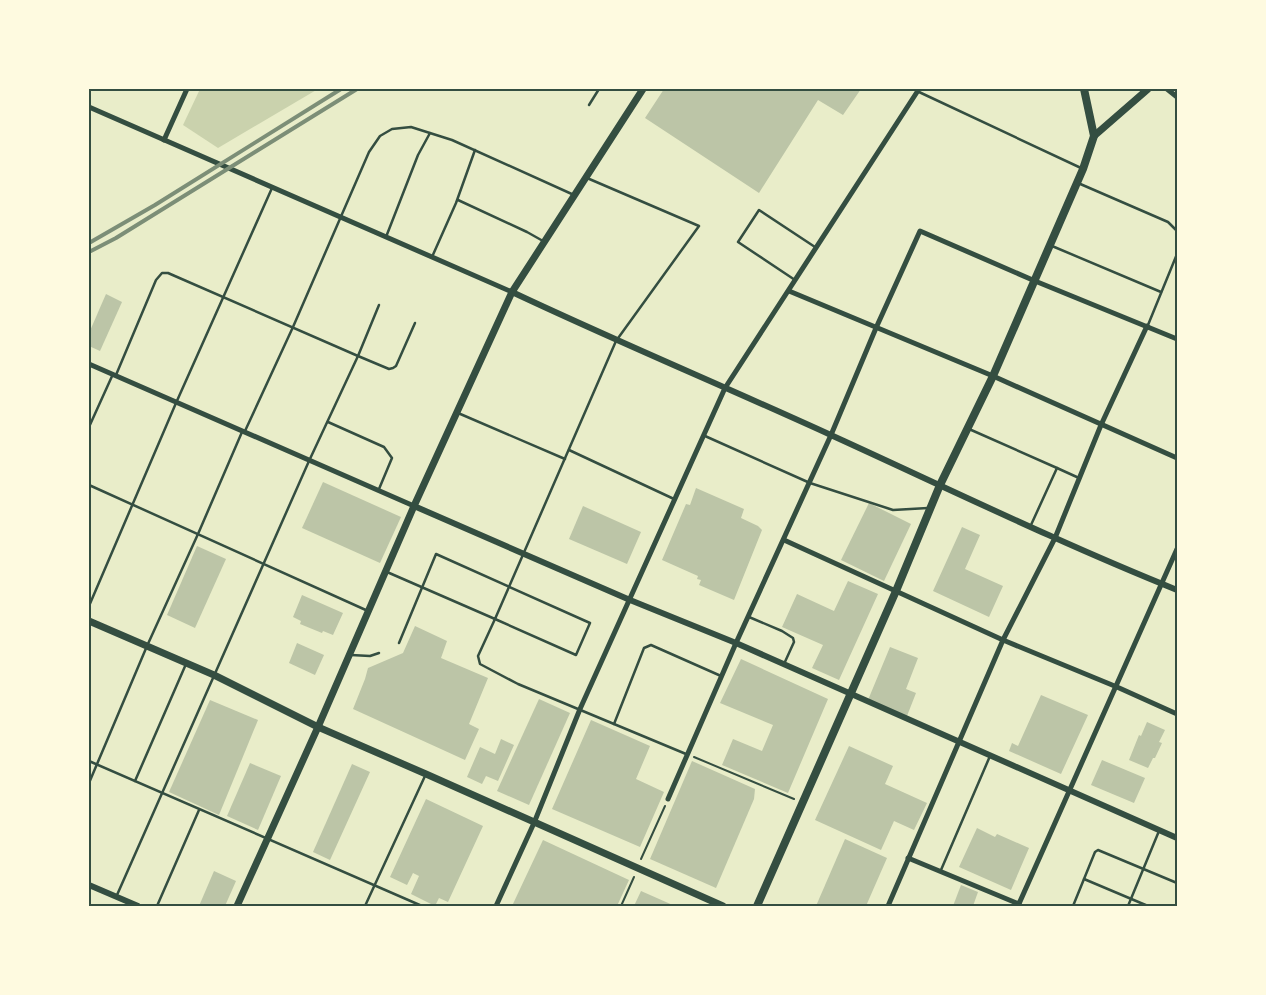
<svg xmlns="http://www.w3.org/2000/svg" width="1266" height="995" viewBox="0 0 1266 995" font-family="Rubik,sans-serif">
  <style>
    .green { fill: #cad2ad }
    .building { fill: #bcc5a7 }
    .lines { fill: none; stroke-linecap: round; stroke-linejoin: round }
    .path { stroke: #344e41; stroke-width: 2 }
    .service { stroke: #344e41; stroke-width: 2.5 }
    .minor { stroke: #344e41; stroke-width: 5 }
    .tertiary { stroke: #344e41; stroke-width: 6 }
    .secondary { stroke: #344e41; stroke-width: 7 }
    .primary { stroke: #344e41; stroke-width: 8 }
    .rail { stroke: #7c8e77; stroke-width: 4 }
    .neatline { fill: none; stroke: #344e41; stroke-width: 2 }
  </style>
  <rect width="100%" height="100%" fill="#e9edc9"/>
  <path class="green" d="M200,89h118l-100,59 -35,-23z"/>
  <g class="building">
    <path d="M664,89h197l-18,26 -25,-15 -59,93 -114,-75z"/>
    <path d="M106,294l16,8 -22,49 -11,-5v-13z"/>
    <path d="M323,482l78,35 -21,46 -78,-35z"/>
    <path d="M696,488l48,21 -3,9 17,8 4,4 -28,70 -35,-15 2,-5 -4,-1 1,-3 -36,-16 24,-56 4,1z"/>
    <path d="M869,503l42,21 -27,57 -43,-21z"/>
    <path d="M583,506l58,26 -14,32 -58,-25z"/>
    <path d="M962,527l18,8 -15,34 38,17 -14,31 -56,-26z"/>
    <path d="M197,546l29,13 -31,69 -28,-13z"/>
    <path d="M848,581l30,13 -39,86 -27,-12 11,-23 -41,-18 15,-33 37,17z"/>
    <path d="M302,595l41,18 -10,22 -10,-4 -1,2 -22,-9 1,-3 -8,-4z"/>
    <path d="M415,626l32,15 -6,17 47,20 -19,46 10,5 -14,31 -112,-51 12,-30 3,-11 35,-15z"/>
    <path d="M297,643l27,12 -9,20 -26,-12z"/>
    <path d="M890,647l28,11 -12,31 10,4 -9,23 -39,-16z"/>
    <path d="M741,659l87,40 -40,94 -66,-28 11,-26 29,12 11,-26 -53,-22z"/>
    <path d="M1041,695l47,20 -27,59 -52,-23 3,-8 6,3z"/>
    <path d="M539,699l31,14 -41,92 -32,-14z"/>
    <path d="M210,700l48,20 -39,95 -50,-23z"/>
    <path d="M591,720l59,26 -14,33 28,13 -24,55 -88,-38z"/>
    <path d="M1147,722l18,8 -6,12 3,1 -7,15h-2l-5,10 -19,-8 10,-25 2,1z"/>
    <path d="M501,739l13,6 -16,36 -12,-5 -4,8 -15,-7 13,-30 15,7z"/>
    <path d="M849,746l44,20 -8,18 42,19 -13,27 -20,-9 -13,29 -66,-30z"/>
    <path d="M1102,760l43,18 -11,25 -43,-18z"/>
    <path d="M692,761l63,28 -1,10 -38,89 -66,-29z"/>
    <path d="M250,763l31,13 -23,54 -31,-14z"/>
    <path d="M352,764l18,8 -40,88 -17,-8z"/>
    <path d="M426,799l57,27 -35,76 -9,-4 -4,8 -24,-12 8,-18 -6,-3 -6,12 -17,-8z"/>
    <path d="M977,828l18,9 2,-3 32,14 -18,42 -52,-23z"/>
    <path d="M845,839l42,19 -21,48h-50z"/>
    <path d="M543,840l86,40 -12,26h-105z"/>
    <path d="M214,871l22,10 -11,25h-26z"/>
    <path d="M961,885l17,7 -5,14h-20z"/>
    <path d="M641,891l34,15h-41z"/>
  </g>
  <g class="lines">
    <g class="path">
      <path d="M694,757l100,42"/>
      <path d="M641,859l24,-53"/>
      <path d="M621,906l13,-29"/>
    </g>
    <g class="service">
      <path d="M919,92l162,76"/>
      <path d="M589,105l10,-16"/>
      <path d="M1078,183l90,39 9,9"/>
      <path d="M458,200l69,32 16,9"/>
      <path d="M386,237l32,-82 12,-22"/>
      <path d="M1052,246l109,46"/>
      <path d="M432,257l24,-54 19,-53"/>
      <path d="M795,280l-57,-38 21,-32 56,37"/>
      <path d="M379,305l-21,51 31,13 4,-1 3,-2 19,-43"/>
      <path d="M1148,325l29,-71"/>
      <path d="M116,375l40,-95 6,-7h6l190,83 -49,105 -192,434"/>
      <path d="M458,413l107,46"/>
      <path d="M328,422l56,25 8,11 -13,31"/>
      <path d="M89,427l24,-53"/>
      <path d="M969,429l88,39"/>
      <path d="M245,431l48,-104 76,-175 11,-16 12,-7 19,-2 41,13 122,55"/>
      <path d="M705,436l105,47 83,27 35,-2"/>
      <path d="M569,450l105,49"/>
      <path d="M89,485l279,126"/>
      <path d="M1031,525l26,-57 22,10"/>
      <path d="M387,572l108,47 121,-278 83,-115 -112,-48"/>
      <path d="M89,606l87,-203 96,-215"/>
      <path d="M749,617l33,14 11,7 1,4 -10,22"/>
      <path d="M399,643l37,-89 154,69 -14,32 -81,-36 -17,37 2,8 38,20 168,70"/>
      <path d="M351,655l19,1 9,-3"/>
      <path d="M614,724l30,-76 7,-3 70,31"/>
      <path d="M89,761l333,145"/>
      <path d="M135,781l51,-117"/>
      <path d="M89,783l58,-137 51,-112 44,-102"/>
      <path d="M941,870l49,-114"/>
      <path d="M1084,879l64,27"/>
      <path d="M157,906l42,-96"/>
      <path d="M365,906l60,-130"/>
      <path d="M1073,906l22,-54 3,-2 79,33"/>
      <path d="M1128,906l31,-75"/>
    </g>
    <g class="minor">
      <path d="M1167,89l10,8"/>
      <path d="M89,107l423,185"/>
      <path d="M164,140l23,-51"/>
      <path d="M789,291l204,85 184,82"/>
      <path d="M89,364l325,142"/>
      <path d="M784,540l219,100 114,47 60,27"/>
      <path d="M668,799l68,-156 95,-208 45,-107 44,-97 115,50 142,58"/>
      <path d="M908,858l111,46"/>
      <path d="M496,906l38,-83 46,-114 145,-321 194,-299"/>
      <path d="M888,906l115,-266 52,-102 46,-113 46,-99 1,1"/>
      <path d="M1018,906l159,-357"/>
    </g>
    <g class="tertiary">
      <path d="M512,292c106,50 214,95 321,144 114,52 227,107 344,154"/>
      <path d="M414,506l216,94 106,43 441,195"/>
      <path d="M89,885l49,21"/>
    </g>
    <g class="secondary">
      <path d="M1094,136l54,-47"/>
      <path d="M89,621l125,54 104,52 108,47 297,132"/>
      <path d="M237,906l81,-179 96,-221 98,-214 131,-203"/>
    </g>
    <path class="primary" d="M757,906l139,-315 44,-106 53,-109 90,-207 11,-33 -10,-47"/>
    <g class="rail">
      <path d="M89,243l66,-38 186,-116"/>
      <path d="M89,252l27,-14 241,-149"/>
    </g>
  </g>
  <rect width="1266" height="995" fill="none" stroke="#fefae0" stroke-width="180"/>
  <rect x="90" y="90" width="1086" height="815" class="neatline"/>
</svg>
